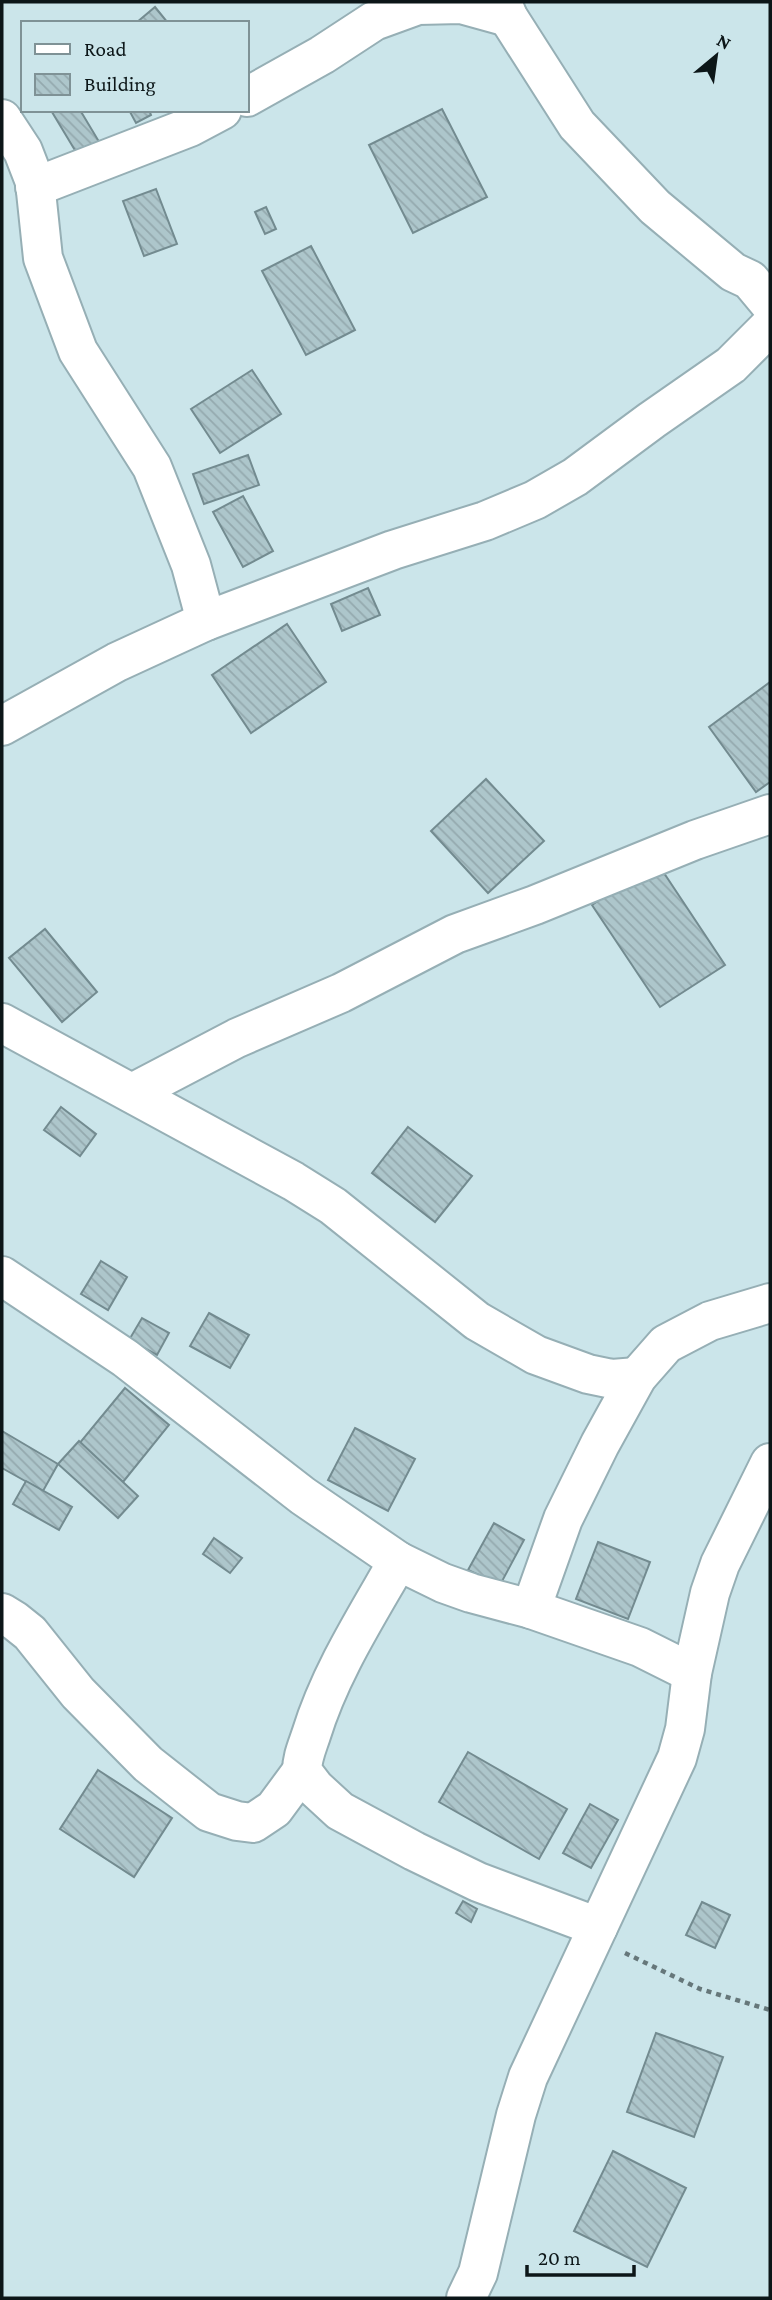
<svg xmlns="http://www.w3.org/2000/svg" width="772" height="2300" viewBox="0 0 772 2300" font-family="'Crimson Pro',serif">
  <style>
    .building { fill: url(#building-back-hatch); stroke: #738b90; stroke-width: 2 }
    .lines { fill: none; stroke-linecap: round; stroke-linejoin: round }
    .minor-casing { stroke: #96afb5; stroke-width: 42 }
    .path { stroke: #66777a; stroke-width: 4.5; stroke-dasharray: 5 5; stroke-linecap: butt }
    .minor { stroke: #fff; stroke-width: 38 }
  </style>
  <defs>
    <pattern id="building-back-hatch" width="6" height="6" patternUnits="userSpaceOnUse" patternTransform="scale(1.75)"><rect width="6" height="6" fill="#adc6cb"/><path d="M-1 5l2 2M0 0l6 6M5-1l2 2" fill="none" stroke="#94a9ae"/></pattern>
  </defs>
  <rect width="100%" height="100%" fill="#cbe5ea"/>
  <g class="building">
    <path d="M155,7l13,16h-32z"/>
    <path d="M442,109l45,88 -74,36 -44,-88z"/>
    <path d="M55,110h25l21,35 -22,12 -27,-45z"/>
    <path d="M129,110h20l2,5 -15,8z"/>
    <path d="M156,189l21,55 -33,12 -21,-55z"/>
    <path d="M266,207l10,22 -11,5 -10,-22z"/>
    <path d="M311,246l44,84 -49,25 -44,-84z"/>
    <path d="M252,370l29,44 -61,39 -29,-44z"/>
    <path d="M248,455l11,30 -55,19 -11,-30z"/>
    <path d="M243,496l30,55 -30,16 -30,-55z"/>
    <path d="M368,588l12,27 -38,16 -11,-27z"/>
    <path d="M287,624l39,58 -75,51 -39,-58z"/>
    <path d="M770,682v100l-14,10 -47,-65z"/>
    <path d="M486,779l58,62 -56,52 -57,-62z"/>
    <path d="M656,861l69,104 -65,42 -68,-102z"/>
    <path d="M45,929l52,63 -35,30 -53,-64z"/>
    <path d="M61,1107l35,27 -16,22 -36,-26z"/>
    <path d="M408,1127l64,49 -37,46 -63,-49z"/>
    <path d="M101,1261l26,16 -19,33 -27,-16z"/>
    <path d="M209,1313l40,22 -19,33 -40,-22z"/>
    <path d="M142,1318l27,15 -12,22 -28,-15z"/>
    <path d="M125,1388l44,37 -46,57 -45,-37z"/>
    <path d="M355,1428l60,31 -27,52 -60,-31z"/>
    <path d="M2,1431l56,33 -15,27 -41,-23z"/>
    <path d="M79,1441l59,55 -20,22 -60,-54z"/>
    <path d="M26,1481l46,26 -13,23 -46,-26z"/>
    <path d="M494,1523l30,17 -24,45 -32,-15z"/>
    <path d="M214,1538l28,20 -12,15 -27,-19z"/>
    <path d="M598,1542l52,20 -22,57 -52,-20z"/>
    <path d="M468,1752l99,57 -28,50 -100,-57z"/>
    <path d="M98,1770l74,48 -38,59 -74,-48z"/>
    <path d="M590,1804l28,16 -27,48 -28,-15z"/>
    <path d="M463,1901l14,8 -6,13 -15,-9z"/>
    <path d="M702,1902l28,13 -15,33 -29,-13z"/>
    <path d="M656,2033l67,24 -29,80 -67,-25z"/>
    <path d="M613,2151l73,37 -39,79 -73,-36z"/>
  </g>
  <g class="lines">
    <defs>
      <g id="minor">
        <path d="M502,2l6,15 69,108 78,82 78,65 17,8 20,24"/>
        <path d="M247,97l75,-42 52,-34 44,-16 43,-1 47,13"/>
        <path d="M2,119l21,32 12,31 8,76 35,93 74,116 39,98 15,56"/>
        <path d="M35,187l155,-60 32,-17"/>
        <path d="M2,726l115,-64 89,-41 187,-71 92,-29 50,-21 40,-23 77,-57 79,-55 39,-39"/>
        <path d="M2,1023l291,158 40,25 144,115 59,34 52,19 24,5 25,-2"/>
        <path d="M132,1093l105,-55 104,-45 114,-59 80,-29 160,-65 75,-26"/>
        <path d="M2,1276l123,82 178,138 95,65 45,22 28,10 60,16 109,38 52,26"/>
        <path d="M398,1561c-32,56 -68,112 -87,174 -4,12 -9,23 -9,36l13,17 25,23 74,40 64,31 120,45"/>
        <path d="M531,1609l32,-90 37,-75 37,-67 29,-33 44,-23 60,-18"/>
        <path d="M2,1613l13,8 15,12 48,60 70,71 61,48 28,9 16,2 21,-14 28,-38"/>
        <path d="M466,2298l12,-25 38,-158 12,-38 149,-319 8,-29 7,-56 18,-80 10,-29 50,-101"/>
      </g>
    </defs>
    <use href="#minor" class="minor-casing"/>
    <path class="path" d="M625,1953l75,36 70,21"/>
    <use href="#minor" class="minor"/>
  </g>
  <rect width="772" height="2300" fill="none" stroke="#0c1618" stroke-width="7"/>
  <rect x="21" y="21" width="228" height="91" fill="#cbe5ea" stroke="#7f9296" stroke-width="2"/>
  <rect x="35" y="44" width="35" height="10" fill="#ffffff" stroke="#7f9296" stroke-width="2"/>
  <text x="84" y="56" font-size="21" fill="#0c1618">Road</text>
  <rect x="35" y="74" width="35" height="21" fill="url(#building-back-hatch)" stroke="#7f9296" stroke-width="2"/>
  <text x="84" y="91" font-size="21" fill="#0c1618">Building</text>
  <g transform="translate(716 56) rotate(29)" stroke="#cbe5ea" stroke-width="5" paint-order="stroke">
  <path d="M0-5L12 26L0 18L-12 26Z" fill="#0c1618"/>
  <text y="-10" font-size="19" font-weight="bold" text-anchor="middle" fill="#0c1618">N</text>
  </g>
  <path d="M527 2265v10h107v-10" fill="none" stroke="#0c1618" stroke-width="3.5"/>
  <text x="538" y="2265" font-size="21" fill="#0c1618" stroke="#cbe5ea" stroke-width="5" paint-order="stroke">20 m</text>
</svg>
